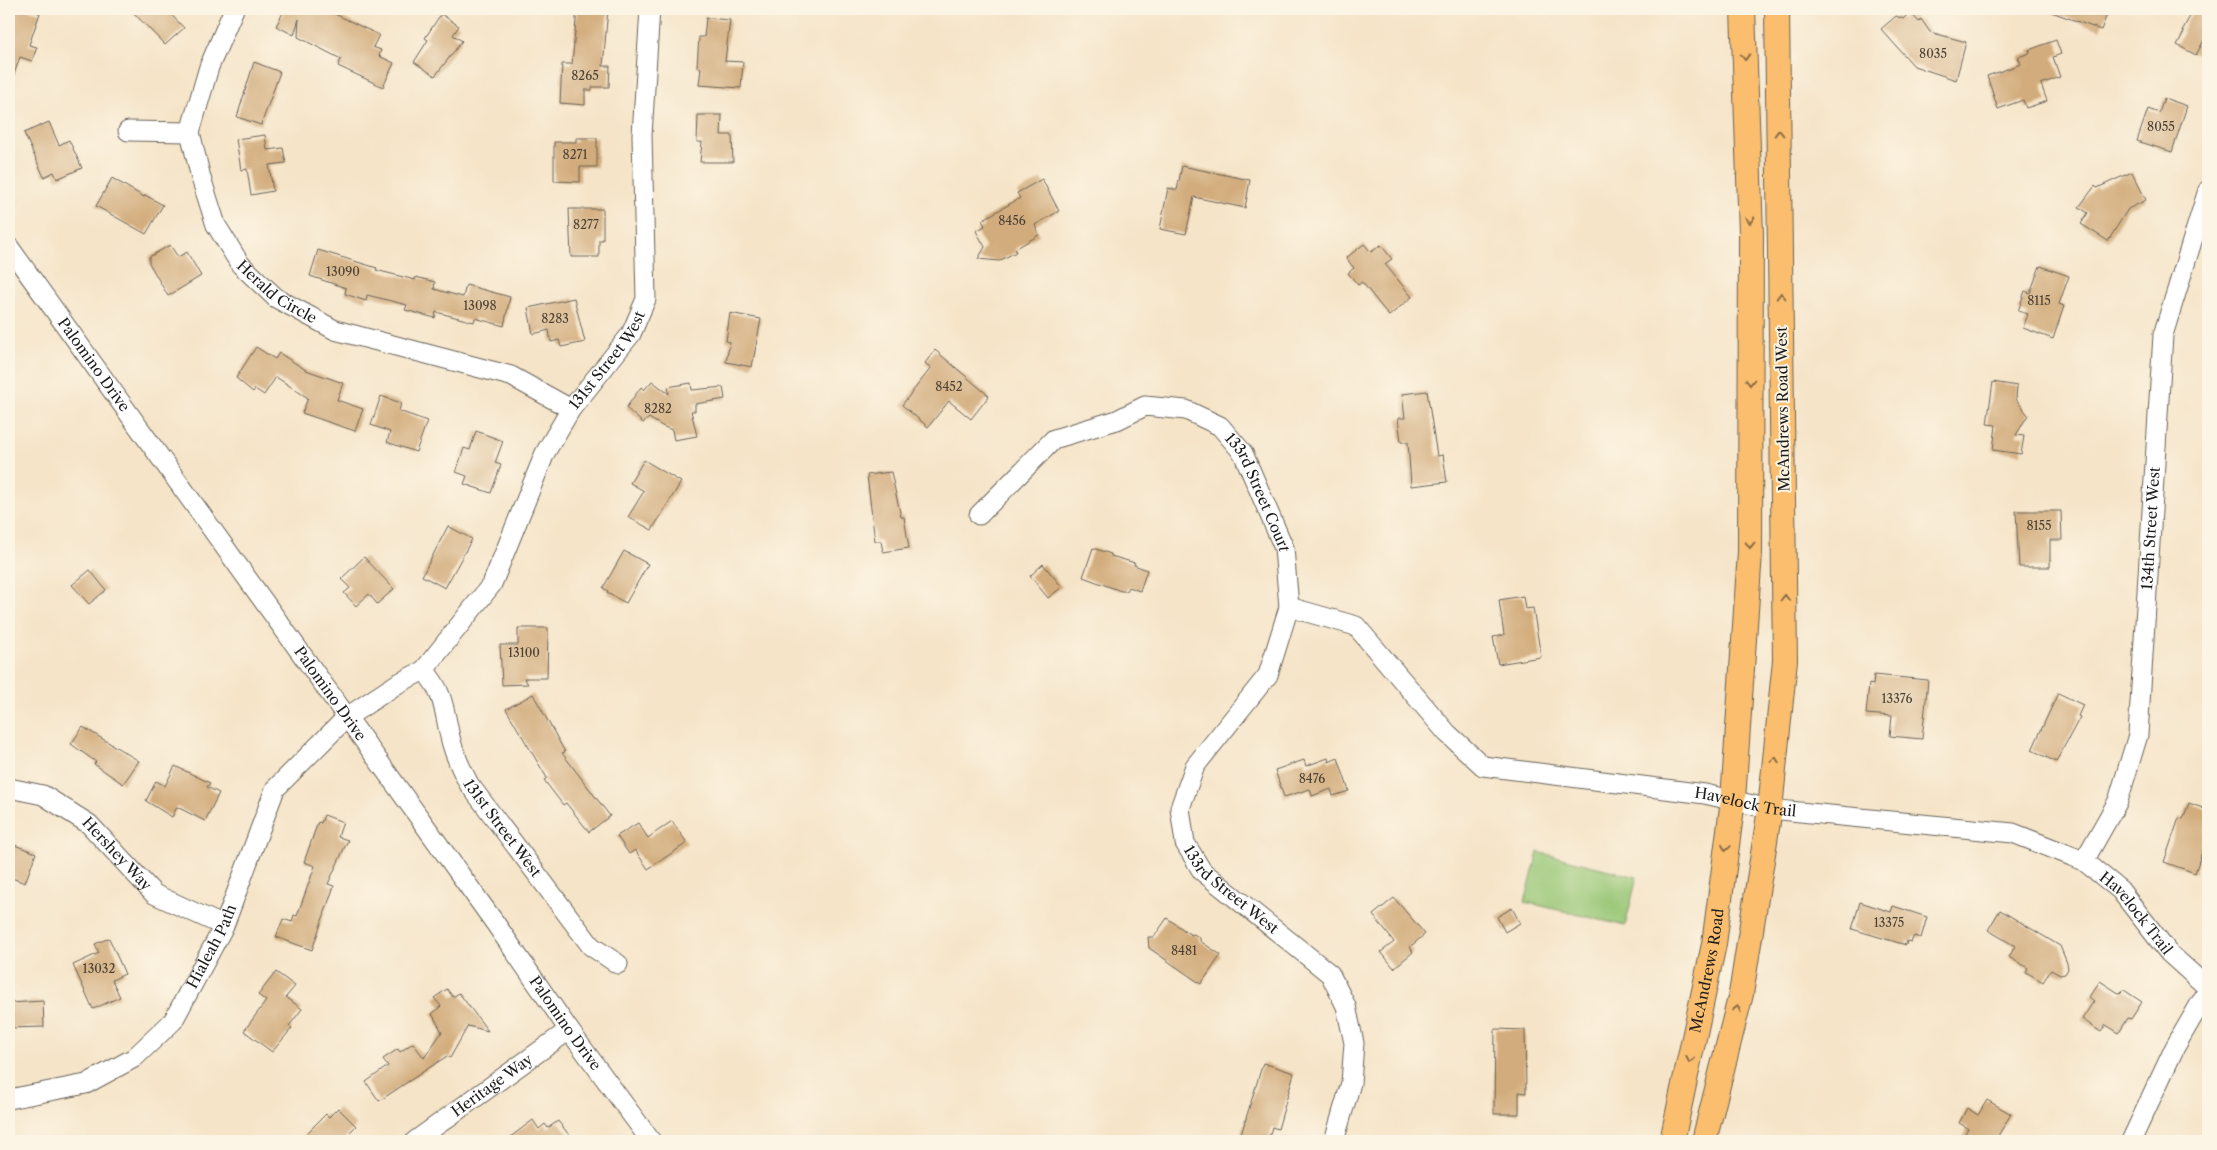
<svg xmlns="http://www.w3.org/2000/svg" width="2217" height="1150" viewBox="0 0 2217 1150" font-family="'Libre Caslon Text',serif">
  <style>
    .green { fill: #97c674; stroke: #5a7148 }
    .building { fill: #d2ac7c }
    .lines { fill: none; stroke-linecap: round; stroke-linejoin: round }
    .minor-casing { stroke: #686258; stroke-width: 21 }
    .major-casing { stroke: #686258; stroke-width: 26 }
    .minor { stroke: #fff; stroke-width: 19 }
    .major { stroke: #fabe6e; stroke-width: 24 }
    .oneway { stroke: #8b6d45 }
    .labels { text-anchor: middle; stroke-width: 4; stroke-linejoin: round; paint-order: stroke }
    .number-label { font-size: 12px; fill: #4a4034 }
    .street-label { font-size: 15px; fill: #1c1c1c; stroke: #fcf5e5 }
  </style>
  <rect width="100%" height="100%" fill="#fcf5e5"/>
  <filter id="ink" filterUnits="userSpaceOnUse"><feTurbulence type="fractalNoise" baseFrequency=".02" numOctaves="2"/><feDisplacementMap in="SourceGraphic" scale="10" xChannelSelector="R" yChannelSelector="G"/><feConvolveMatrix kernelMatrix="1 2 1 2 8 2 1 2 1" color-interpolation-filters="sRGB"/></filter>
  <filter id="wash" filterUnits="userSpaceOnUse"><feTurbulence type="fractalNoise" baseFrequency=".0096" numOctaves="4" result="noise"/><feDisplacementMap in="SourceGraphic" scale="20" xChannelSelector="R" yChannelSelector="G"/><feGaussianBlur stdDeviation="1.12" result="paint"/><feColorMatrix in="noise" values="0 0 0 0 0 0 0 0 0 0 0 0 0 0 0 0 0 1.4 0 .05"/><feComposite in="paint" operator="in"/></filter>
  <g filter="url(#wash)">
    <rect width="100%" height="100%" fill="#f5e4c8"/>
    <path class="green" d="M1538,852l99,25 -12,49 -100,-24z"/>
    <g id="blocks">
      <g class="building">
        <path d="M9,9h17l14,4 -11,32 8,2 -5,14 -12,-4 -9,26h-2z"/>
        <path d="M130,9h36l18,19 -19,17z"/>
        <path d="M285,9h53l-3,5 44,21 -6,12 8,3 -2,6 15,7 -11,24 -45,-21 3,-7 -43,-22 1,-18 -5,16 -18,-9z"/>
        <path d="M577,9h31l-5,57h7l-1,21h-17v3h-7v15l-25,-2 2,-39h10z"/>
        <path d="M2049,9h60l-8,21 -52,-19z"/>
        <path d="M2194,9h14v24l-12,22 -19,-10 7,-13 -2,-1z"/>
        <path d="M1910,12l9,10 2,-3 9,13 36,10 -10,38 -42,-14 -33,-37 15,-13 7,3z"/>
        <path d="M441,14l18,12 -6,9 9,6 -27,35 -21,-14 14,-22 -3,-2z"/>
        <path d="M706,18l24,2 -5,41 18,1 -2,26 -42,-3 2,-17 -4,-1 2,-30h5z"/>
        <path d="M2056,40l5,14 -8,3 7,20 -19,7 6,17 -21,7 -3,-8 -25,9 -11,-33 34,-12 -3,-7 12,-4 -1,-3z"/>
        <path d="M254,62l26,10 -19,53 -24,-8z"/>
        <path d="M2164,98l23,8 -15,46 -35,-11 11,-32 11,4z"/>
        <path d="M698,115h24l-1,20h11l1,27h-33l2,-20h-5z"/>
        <path d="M49,122l10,23 10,-5 13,28 -25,11 -3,-7 -10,5 -20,-44z"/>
        <path d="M265,135l2,15 16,-2 3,15 -17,2 4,26 -22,4 -4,-26 -6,1 -5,-31z"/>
        <path d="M576,138h21v29h-17v15l-26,-1v-39h22z"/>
        <path d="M1182,166l68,14 -5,28 -51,-11 -8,37 -26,-5 8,-41 9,2z"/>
        <path d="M2132,172l14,28 -18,9 -20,32 -27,-17 7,-11 -9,-6 16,-21 2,2z"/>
        <path d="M112,178l32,19 1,-2 18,10 -17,29 -50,-28z"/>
        <path d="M1042,179l17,32 -24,14 4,10 -24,14 1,3 -17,9 -21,-2 7,-12 -9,-16 9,-5 -3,-6 38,-22 -3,-5z"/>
        <path d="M569,209h34v31h-4v17h-28z"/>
        <path d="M1364,244l7,8 10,-7 11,14 -7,5 27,33 -23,19 -27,-34 -4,3 -10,-12 6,-5 -8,-10z"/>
        <path d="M170,245l8,12 9,-5 14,24 -33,20 -19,-33v-6z"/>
        <path d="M318,250l59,18 -1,2 39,10 1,-3 19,5 -1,7 29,8 3,-12 44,12 -6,29 -29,-8 -1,4 -38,-10 -1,6 -30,-8 2,-5 -40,-10 -1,6 -21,-7 1,-6 -36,-12z"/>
        <path d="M2040,266l29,10 -10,28 5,2 -11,33 -30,-11 5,-14 -10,-3 7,-20 5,2z"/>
        <path d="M574,298l11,44 -24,5 -2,-7 -8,2 -2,-12 -16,4 -5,-26z"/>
        <path d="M730,313l31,6 -9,48 -26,-5 4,-20 -4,-1z"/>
        <path d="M256,347l19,12 4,-6 27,17 37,13 -6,17 26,9 -8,22 -53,-18 6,-15 -32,-21 -12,18 -9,-6 -2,3 -17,-14z"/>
        <path d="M935,350l54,46 -18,23 -22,-18 -21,26 -26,-22 29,-37 -6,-5z"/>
        <path d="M652,381l17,13 -1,-7 23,-4 1,7 31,-3 2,12 -30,5v7h-4l6,25 -23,4 -2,-10 -10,-4 -13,-8 -6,5 -17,-15 15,-21 3,3z"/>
        <path d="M1993,382l24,4 -1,13 12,16 -12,20 8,1 -3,18 -28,-4 3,-25 -9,-1z"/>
        <path d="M1427,391l10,65 6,-1 4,27 -36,4 -3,-44h-7l-3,-24h7l-3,-24z"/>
        <path d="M381,396l20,7 -2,8 28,10 -11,31 -29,-10 3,-10 -19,-7z"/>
        <path d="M476,431l27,10 -8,22 6,2 -10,28 -27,-9 3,-8 -11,-4 8,-24 6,2z"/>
        <path d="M644,460l37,22 -29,48 -24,-13 16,-26 -14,-8z"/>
        <path d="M891,472l10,45h3l5,31 -26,4 -2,-11h-6l-8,-66z"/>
        <path d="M2016,511h45l1,29h-12v27h-31z"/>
        <path d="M448,526l24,13 -27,49 -23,-12z"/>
        <path d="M1093,548l18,6v2l24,7 -1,2 13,5 -7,21 -11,-4 -2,4h-6l-38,-14z"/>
        <path d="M624,551l24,13 -22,39 -19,-10 1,-2 -5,-3z"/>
        <path d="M364,557l30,32 -17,15 -8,-10 -13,12 -12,-13 6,-5 -9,-9z"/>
        <path d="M1043,564l19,23 -14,11 -18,-22z"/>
        <path d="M90,570l16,20 -17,14 -17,-19z"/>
        <path d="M1523,596l2,13 8,-1 8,49 -43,7 -5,-27 11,-2 -5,-35z"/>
        <path d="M518,628h30l-1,50h-23l4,6 -26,1 -2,-40h18z"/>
        <path d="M1874,675l54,5 -6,59 -32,-3 2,-20 -26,-2 3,-30 4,1z"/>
        <path d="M2058,693l25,12 -5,11 2,1 -24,45 -24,-12z"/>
        <path d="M533,694l32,58 -3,1 48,63 -21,16 -23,-29 -3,2 -19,-25 3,-2 -41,-69z"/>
        <path d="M83,727l56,34 -16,23 -29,-20 2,-2 -25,-18z"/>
        <path d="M1328,758l1,4 9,-4 11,33 -16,5 -2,-7 -19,7 -2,-7 -26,8 -9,-27 29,-10 2,6z"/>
        <path d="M175,766l35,17 -3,4 12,6 -14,28 -28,-14 -5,10 -26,-16 10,-20 9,5z"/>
        <path d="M2189,803l19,7v41l-5,-2 -8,24 -31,-11 15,-44 4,1z"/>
        <path d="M324,815l19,7 -5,15 10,3 -20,44 6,2 -22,64 -36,-13 7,-18 9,3 2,-7 3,1 18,-50 -11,-4 14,-40 3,1z"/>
        <path d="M672,821l15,22 -39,26 -13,-19 -6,4 -12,-18 21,-13 10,15z"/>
        <path d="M9,843l27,10 -11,30 -16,-6z"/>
        <path d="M1394,898l31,36 -15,13 3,5 -19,16 -13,-16 13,-10 -21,-27z"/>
        <path d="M1860,902l31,10 2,-6 34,11 -6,21 -7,-2 -3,6 -4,-1 -1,4 -54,-16z"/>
        <path d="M1512,908l8,15 -15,9 -8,-15z"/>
        <path d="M2000,910l60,36 7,17 1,6 -3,5 -5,1 -9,-5 -8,12 -17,-10 2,-4 -19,-11 6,-11 -27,-16z"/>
        <path d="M1167,918l24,17 3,-1 6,4v3l21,14 -20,29 -52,-36 -1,-11h6z"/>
        <path d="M109,938l16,36 -13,6 8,17 -27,12 -20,-44 26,-12 -4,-9z"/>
        <path d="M276,972l19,14 -9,11 16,12 -13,17 3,2 -20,24 -28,-21 22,-30 -8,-6z"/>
        <path d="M2100,981l20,13 4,-4 18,12 -11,17 -3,-1 -9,15 -13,-8 -5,7 -19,-13 12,-18 -5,-4z"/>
        <path d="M447,989l6,8 6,-4 29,38 -20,-5 -18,32 -3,-2 -68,45 -13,-19 22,-16 -5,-7 15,-10 2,3 13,-9 11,15 18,-26 -10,-18 9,-8 -7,-8z"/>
        <path d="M43,1001l1,26 -35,1v-25z"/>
        <path d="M1495,1029l30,1 1,63 -7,-1v22h-25z"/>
        <path d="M1263,1063l31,10 -16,56 -6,-2 -4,14h-29z"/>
        <path d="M1987,1100l24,14 -16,27h-34l7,-13 -9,-5 8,-15 11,7z"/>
        <path d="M338,1108l18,18 -15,15h-42l27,-27 3,3z"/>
        <path d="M533,1120l6,9 6,-5 3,4 10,-7 16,20h-69z"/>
      </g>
    </g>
  </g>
  <g filter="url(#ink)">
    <use href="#blocks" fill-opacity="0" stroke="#686258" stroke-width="1"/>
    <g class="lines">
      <defs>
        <g id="minor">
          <path id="s1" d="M234,9l-25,58 -19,65 11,46 15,47 24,39 36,34 59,32 176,46 60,33"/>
          <path d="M128,131l62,1"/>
          <path id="s2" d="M9,247l486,676 74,107 82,111"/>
          <path id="s3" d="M979,515l75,-76 63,-19 28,-14 41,4 34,16 23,27 41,95 5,59 -21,68 -73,91 -15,42 5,35 17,28 128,103 16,32 8,37 -3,40 -17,58"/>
          <path id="s4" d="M1289,607l67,19 91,107 36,33 222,28 65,15 243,24 71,28 36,29 49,63 39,35"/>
          <path id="s5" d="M424,670c20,22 20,40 26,67 4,17 11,32 19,47l122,162 27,18"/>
          <path id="s6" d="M9,788l34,7 46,29 65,70 70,32"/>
          <path id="s7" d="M2084,861l34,-60 20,-66 25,-400 45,-145"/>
          <path id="s8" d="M9,1099l77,-15 48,-26 39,-37 51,-95 51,-137 72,-72 50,-33 27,-14 68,-86 53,-131 26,-44 60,-75 15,-35 -4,-164 8,-126"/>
          <path id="s9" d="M415,1141l154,-111"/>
          <path d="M2131,1141l44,-94 33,-57"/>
        </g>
        <g id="major">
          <path id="s10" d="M1672,1141l42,-197 19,-144 17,-248 1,-318 -8,-225"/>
          <path d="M1704,1141l37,-147 29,-185 15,-149 -8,-651"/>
        </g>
      </defs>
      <use href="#minor" class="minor-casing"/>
      <use href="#major" class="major-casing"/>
      <use href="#minor" class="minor"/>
      <use href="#major" class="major"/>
    </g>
    <defs><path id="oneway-chevron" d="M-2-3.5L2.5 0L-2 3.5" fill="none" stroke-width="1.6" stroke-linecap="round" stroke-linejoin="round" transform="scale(1.25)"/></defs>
    <g class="oneway">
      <use href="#oneway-chevron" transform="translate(1745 57) rotate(88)"/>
      <use href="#oneway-chevron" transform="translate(1779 133) rotate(-91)"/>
      <use href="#oneway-chevron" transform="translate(1750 220) rotate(88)"/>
      <use href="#oneway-chevron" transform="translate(1781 296) rotate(-91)"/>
      <use href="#oneway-chevron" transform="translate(1750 382) rotate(90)"/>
      <use href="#oneway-chevron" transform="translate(1750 545) rotate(91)"/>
      <use href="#oneway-chevron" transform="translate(1785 598) rotate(-90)"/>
      <use href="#oneway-chevron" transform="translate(1775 760) rotate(-84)"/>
      <use href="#oneway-chevron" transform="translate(1726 848) rotate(98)"/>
      <use href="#oneway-chevron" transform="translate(1737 1009) rotate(-76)"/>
      <use href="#oneway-chevron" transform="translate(1690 1060) rotate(102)"/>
    </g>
  </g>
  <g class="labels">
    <g class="number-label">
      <text x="1933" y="58">8035</text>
      <text x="585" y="80">8265</text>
      <text x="2161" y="131">8055</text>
      <text x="575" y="159">8271</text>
      <text x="1012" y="225">8456</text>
      <text x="586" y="229">8277</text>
      <text x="343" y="276">13090</text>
      <text x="2039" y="305">8115</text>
      <text x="480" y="310">13098</text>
      <text x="555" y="323">8283</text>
      <text x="949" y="391">8452</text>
      <text x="658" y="413">8282</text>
      <text x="2039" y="530">8155</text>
      <text x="524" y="657">13100</text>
      <text x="1897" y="703">13376</text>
      <text x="1312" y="783">8476</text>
      <text x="1889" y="927">13375</text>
      <text x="1184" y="955">8481</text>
      <text x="99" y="973">13032</text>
    </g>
    <g class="street-label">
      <text dy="5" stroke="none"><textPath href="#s1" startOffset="320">Herald Circle</textPath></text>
      <text dy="5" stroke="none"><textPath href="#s8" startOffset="996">131st Street West</textPath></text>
      <text dy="5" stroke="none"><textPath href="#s2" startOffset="145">Palomino Drive</textPath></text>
      <text transform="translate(1783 409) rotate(-91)" y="5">McAndrews Road West</text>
      <text dy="5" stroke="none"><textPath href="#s3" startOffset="360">133rd Street Court</textPath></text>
      <text dy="5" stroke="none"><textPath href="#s7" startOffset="345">134th Street West</textPath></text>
      <text dy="5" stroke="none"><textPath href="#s2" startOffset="550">Palomino Drive</textPath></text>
      <text dy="5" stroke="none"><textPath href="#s4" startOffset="524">Havelock Trail</textPath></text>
      <text dy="5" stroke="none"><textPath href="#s5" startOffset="179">131st Street West</textPath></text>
      <text dy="5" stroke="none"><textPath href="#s6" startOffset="130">Hershey Way</textPath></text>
      <text dy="5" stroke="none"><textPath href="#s3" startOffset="815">133rd Street West</textPath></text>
      <text dy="5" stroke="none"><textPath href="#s4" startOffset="944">Havelock Trail</textPath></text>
      <text dy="5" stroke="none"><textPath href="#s8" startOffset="271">Hialeah Path</textPath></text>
      <text dy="5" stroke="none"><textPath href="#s10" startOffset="174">McAndrews Road</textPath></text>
      <text dy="5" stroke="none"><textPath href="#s2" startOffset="955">Palomino Drive</textPath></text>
      <text dy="5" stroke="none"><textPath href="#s9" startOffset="95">Heritage Way</textPath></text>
    </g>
  </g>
  <rect width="2217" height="1150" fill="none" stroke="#fcf5e5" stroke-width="30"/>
</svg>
